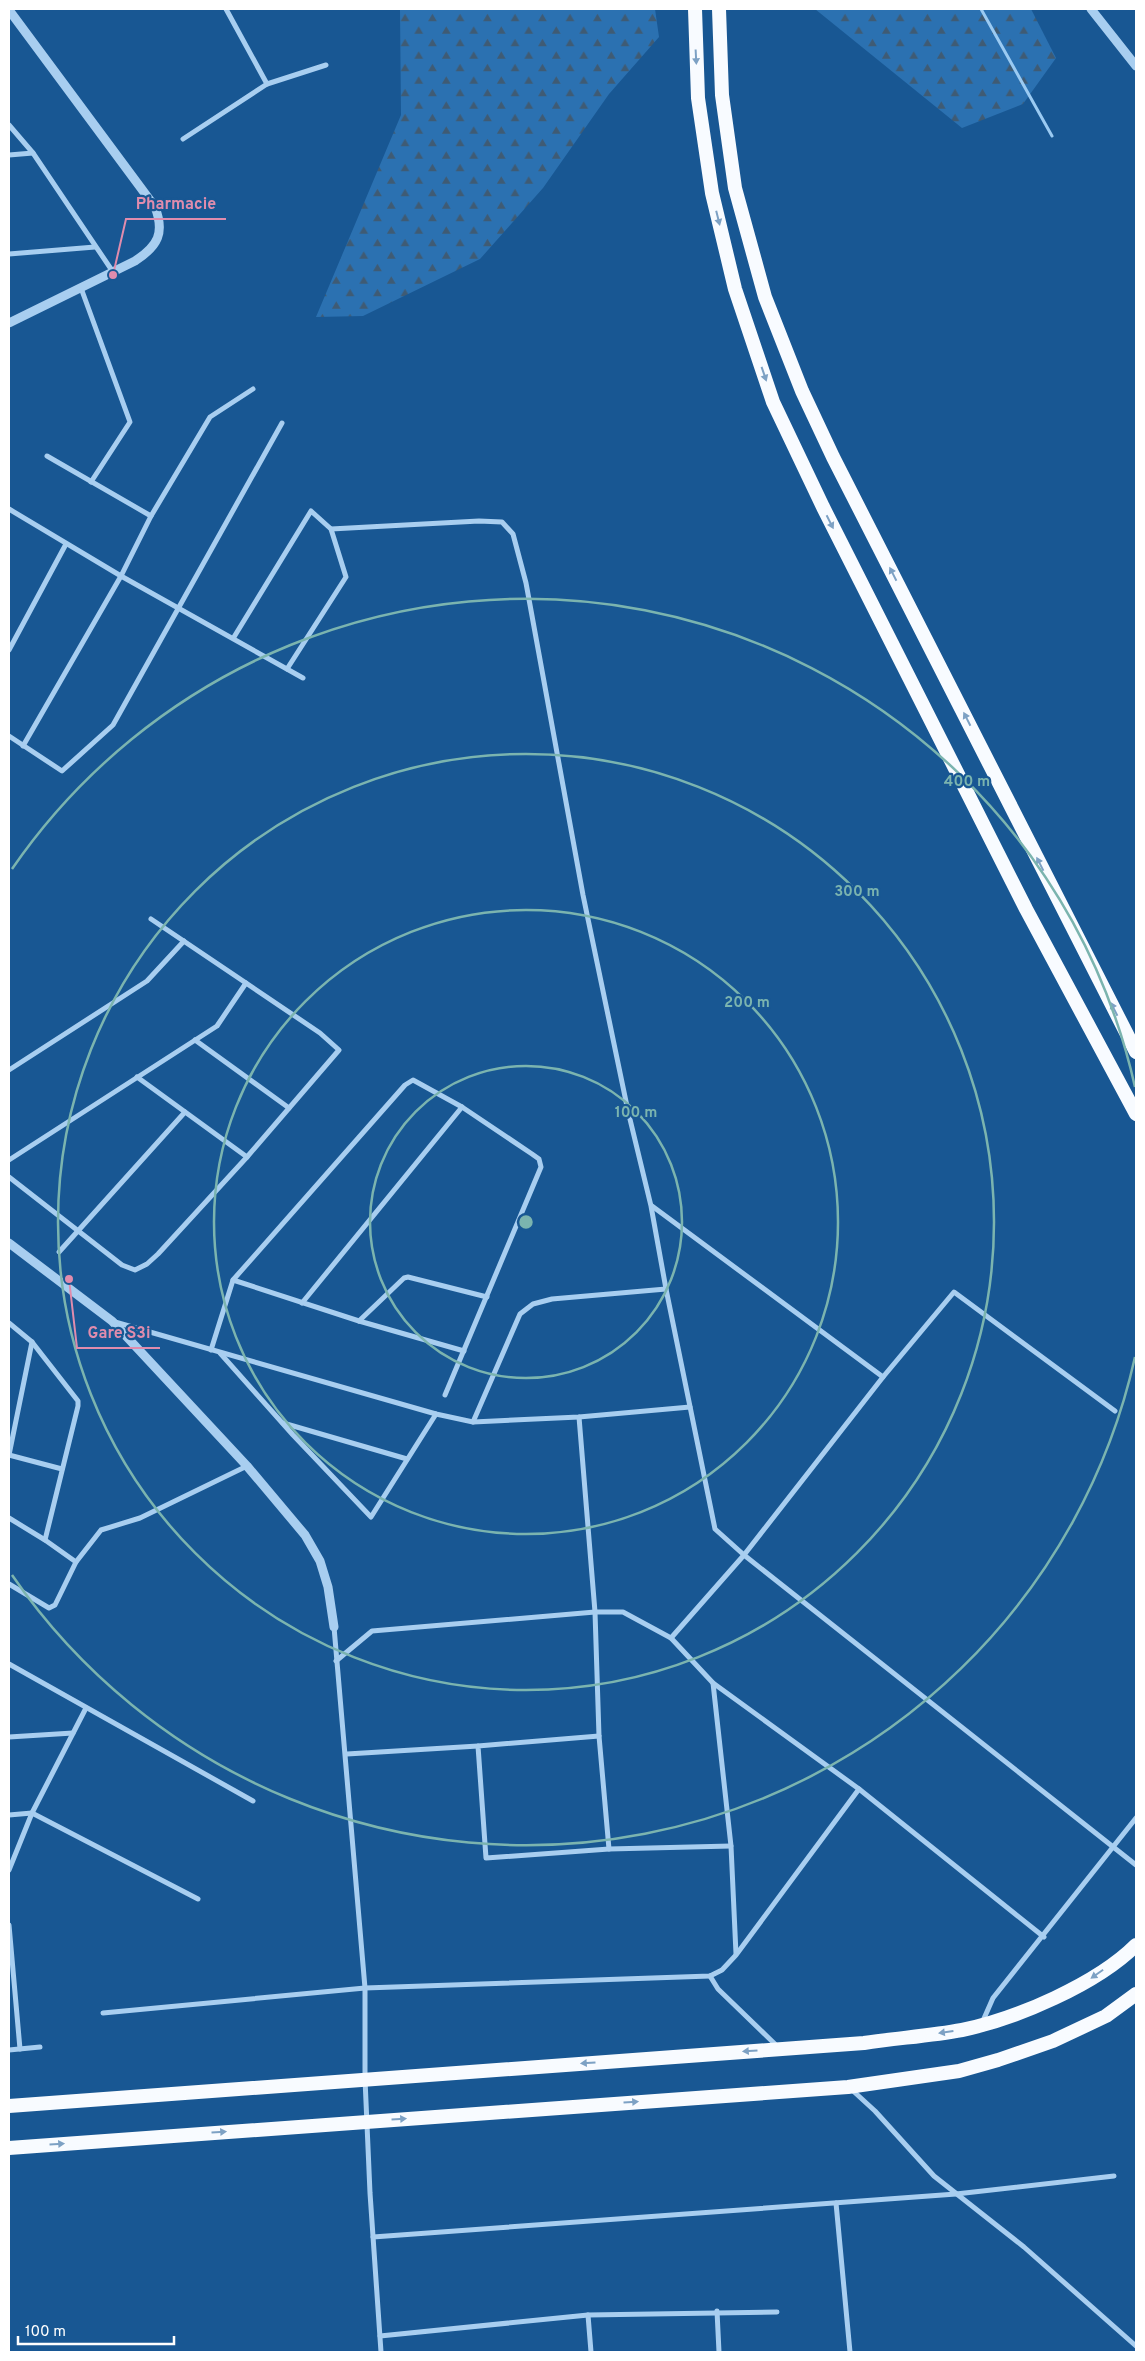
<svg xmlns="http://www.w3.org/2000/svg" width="1145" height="2361" viewBox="0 0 1145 2361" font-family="Overpass,sans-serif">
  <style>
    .forest { fill: url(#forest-firs) }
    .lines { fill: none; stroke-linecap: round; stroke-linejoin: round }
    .stream { stroke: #9acaf2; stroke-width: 3 }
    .minor { stroke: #a8cef0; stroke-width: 5 }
    .tertiary { stroke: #a8cef0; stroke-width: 9 }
    .trunk { stroke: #f8fbff; stroke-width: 14 }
    .oneway { fill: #7da1c4 }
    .ring { fill: none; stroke: #7bb4af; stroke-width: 2.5 }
    .centre { fill: #7bb4af; stroke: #185793; stroke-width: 2.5 }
    .ring-label { font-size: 15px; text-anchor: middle; font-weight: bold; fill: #7bb4af; stroke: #185793; stroke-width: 4.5; stroke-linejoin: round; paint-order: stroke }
    .leader { fill: none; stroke: #e08cad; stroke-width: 2 }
    .callout-dot { fill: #e08cad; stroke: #185793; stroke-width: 2 }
    .callout-label { font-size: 16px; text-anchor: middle; font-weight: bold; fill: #e08cad; stroke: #185793; stroke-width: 4.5; stroke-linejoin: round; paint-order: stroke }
  </style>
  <defs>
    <pattern id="forest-firs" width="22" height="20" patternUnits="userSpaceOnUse" patternTransform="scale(1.25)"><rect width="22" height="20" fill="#2b71b1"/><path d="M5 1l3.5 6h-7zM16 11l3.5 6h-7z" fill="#3f5b74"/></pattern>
  </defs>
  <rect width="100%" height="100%" fill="#185793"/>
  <g class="forest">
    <path d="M400,9h255l4,28 -50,57 -66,94 -63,71 -117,57 -47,1 85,-202z"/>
    <path d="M815,9h216l25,49 -33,46 -61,24z"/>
  </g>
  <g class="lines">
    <path class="stream" d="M981,9l71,127"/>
    <g class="minor">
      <path d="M226,9l41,75"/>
      <path d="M9,125l24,28 80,119"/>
      <path d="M183,139l84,-55 59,-19"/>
      <path d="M9,155l24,-2"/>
      <path d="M9,254l86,-7"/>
      <path d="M81,288l49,134 -39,60"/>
      <path d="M47,456l104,60"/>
      <path d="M9,509l112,67 182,102"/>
      <path d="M331,529l148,-8 23,1 11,12 13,49 57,312 45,216 23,95 15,83 49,240 29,26 392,310"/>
      <path d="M234,637l77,-126 20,18 15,48 -59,92"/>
      <path d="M9,650l57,-106"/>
      <path d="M9,736l53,35 51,-46 169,-302"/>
      <path d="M23,746l98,-170 30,-60 59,-99 43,-28"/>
      <path d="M195,1040l94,68"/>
      <path d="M9,1070l138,-89 37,-40"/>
      <path d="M137,1077l110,80"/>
      <path d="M9,1160l208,-134 29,-43"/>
      <path d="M9,1177l113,88 13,5 12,-6 11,-10 89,-97 92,-107 -19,-17 -169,-114"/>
      <path d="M652,1206l231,171"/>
      <path d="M59,1252l126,-140"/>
      <path d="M233,1280l126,41 105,30"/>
      <path d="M302,1303l160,-196"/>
      <path d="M359,1321l45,-43 4,-1 79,20"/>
      <path d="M115,1322l321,92 37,8 106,-5 111,-10"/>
      <path d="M9,1323l23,19 46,59v5l-33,134"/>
      <path d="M211,1350l22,-70 172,-195 8,-5 49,27 70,47 7,5 2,8 -96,228"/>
      <path d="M220,1353l73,82 78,82 65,-103"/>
      <path d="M579,1417l16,195 4,124 10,113"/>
      <path d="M473,1422l47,-108 13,-10 19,-5 114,-10"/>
      <path d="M283,1423l124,36"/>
      <path d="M9,1455l23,-113"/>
      <path d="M9,1455l53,14"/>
      <path d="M9,1518l36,22 31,22 -21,43 -6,3 -40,-24"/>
      <path d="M76,1562l25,-32 39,-12 107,-52"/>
      <path d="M334,1627l31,361v91l5,114 11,159"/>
      <path d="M671,1638l73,-83 139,-178 71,-85 161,119"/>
      <path d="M336,1661l36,-30 223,-19h28l48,26 42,45 18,163 5,108"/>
      <path d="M9,1664l244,137"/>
      <path d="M713,1683l146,106 185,148"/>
      <path d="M599,1736l-121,10 8,112 123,-9 122,-3"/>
      <path d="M9,1737l64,-4"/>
      <path d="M347,1754l131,-8"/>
      <path d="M9,1815l23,-2 166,86"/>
      <path d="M9,1870l23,-57 54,-105"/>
      <path d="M9,1925l11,124"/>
      <path d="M710,1976l8,13 60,58"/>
      <path d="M103,2013l262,-25 345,-12 12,-6 14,-15 123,-166"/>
      <path d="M982,2023l11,-25 143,-180"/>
      <path d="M9,2050l31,-3"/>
      <path d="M851,2089l24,22 59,65 90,71 112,99"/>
      <path d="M836,2203l14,149"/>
      <path d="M373,2237l583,-43 158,-18"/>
      <path d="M717,2311l2,41"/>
      <path d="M588,2315l3,37"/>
      <path d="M380,2336l208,-21 189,-3"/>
    </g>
    <g class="tertiary">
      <path d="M1091,9l45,57"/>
      <path d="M9,10l146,197c10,26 3,39 -20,54l-126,62"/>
      <path d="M9,1243l103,78 135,145 58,69 15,26 8,26 6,40"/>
    </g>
    <g class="trunk">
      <path d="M695,9l3,89 14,95 23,96 38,113 50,105 203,402 110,205"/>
      <path d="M719,9l3,86 13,93 30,109 37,94 31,66 303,595"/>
      <path d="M9,2106l855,-63c32,-5 66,-7 98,-13 54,-11 135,-46 174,-85"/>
      <path d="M9,2148l839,-61 111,-16 39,-11 55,-19 53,-25 30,-22"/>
    </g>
  </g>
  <defs><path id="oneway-solid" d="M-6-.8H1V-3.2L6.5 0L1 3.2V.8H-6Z" transform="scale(1.25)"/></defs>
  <g class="oneway">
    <use href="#oneway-solid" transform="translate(696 57) rotate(87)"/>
    <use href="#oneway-solid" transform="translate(718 218) rotate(76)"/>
    <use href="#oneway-solid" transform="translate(764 374) rotate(71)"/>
    <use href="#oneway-solid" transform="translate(830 522) rotate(63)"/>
    <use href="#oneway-solid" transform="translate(893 574) rotate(-117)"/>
    <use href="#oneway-solid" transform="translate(967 719) rotate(-117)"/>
    <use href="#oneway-solid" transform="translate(1040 864) rotate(-117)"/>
    <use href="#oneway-solid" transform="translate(1114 1009) rotate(-117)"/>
    <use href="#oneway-solid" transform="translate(1097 1974) rotate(145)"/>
    <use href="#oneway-solid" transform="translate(946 2032) rotate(172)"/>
    <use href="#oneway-solid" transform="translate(750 2051) rotate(176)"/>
    <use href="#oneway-solid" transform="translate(588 2063) rotate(176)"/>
    <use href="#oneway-solid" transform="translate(631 2102) rotate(-4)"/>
    <use href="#oneway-solid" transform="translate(399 2119) rotate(-4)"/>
    <use href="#oneway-solid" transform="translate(219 2132) rotate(-4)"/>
    <use href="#oneway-solid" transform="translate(57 2144) rotate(-4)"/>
  </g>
  <g class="ring">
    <circle cx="526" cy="1222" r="156"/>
    <circle cx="526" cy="1222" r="312"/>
    <circle cx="526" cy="1222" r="468"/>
    <path d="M1135 1357A624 624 0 0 1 12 1575M12 869A624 624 0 0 1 1135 1087"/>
  </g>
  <circle cx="526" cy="1222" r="8" class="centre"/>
  <g class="ring-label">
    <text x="967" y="786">400 m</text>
    <text x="857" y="896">300 m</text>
    <text x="747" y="1007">200 m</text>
    <text x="636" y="1117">100 m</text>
  </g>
  <path class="leader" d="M113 275L126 219H226M69 1279L77 1348H160"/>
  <g class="callout-dot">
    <circle cx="113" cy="275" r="5"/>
    <circle cx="69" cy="1279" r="5"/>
  </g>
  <g class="callout-label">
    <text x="176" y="209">Pharmacie</text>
    <text x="119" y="1338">Gare S3i</text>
  </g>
  <rect width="1145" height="2361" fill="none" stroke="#ffffff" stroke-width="20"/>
  <path d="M18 2336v8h156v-8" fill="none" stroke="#ffffff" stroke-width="2.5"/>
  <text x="25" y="2336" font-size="15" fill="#ffffff" stroke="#185793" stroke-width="4" paint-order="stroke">100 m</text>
</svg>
